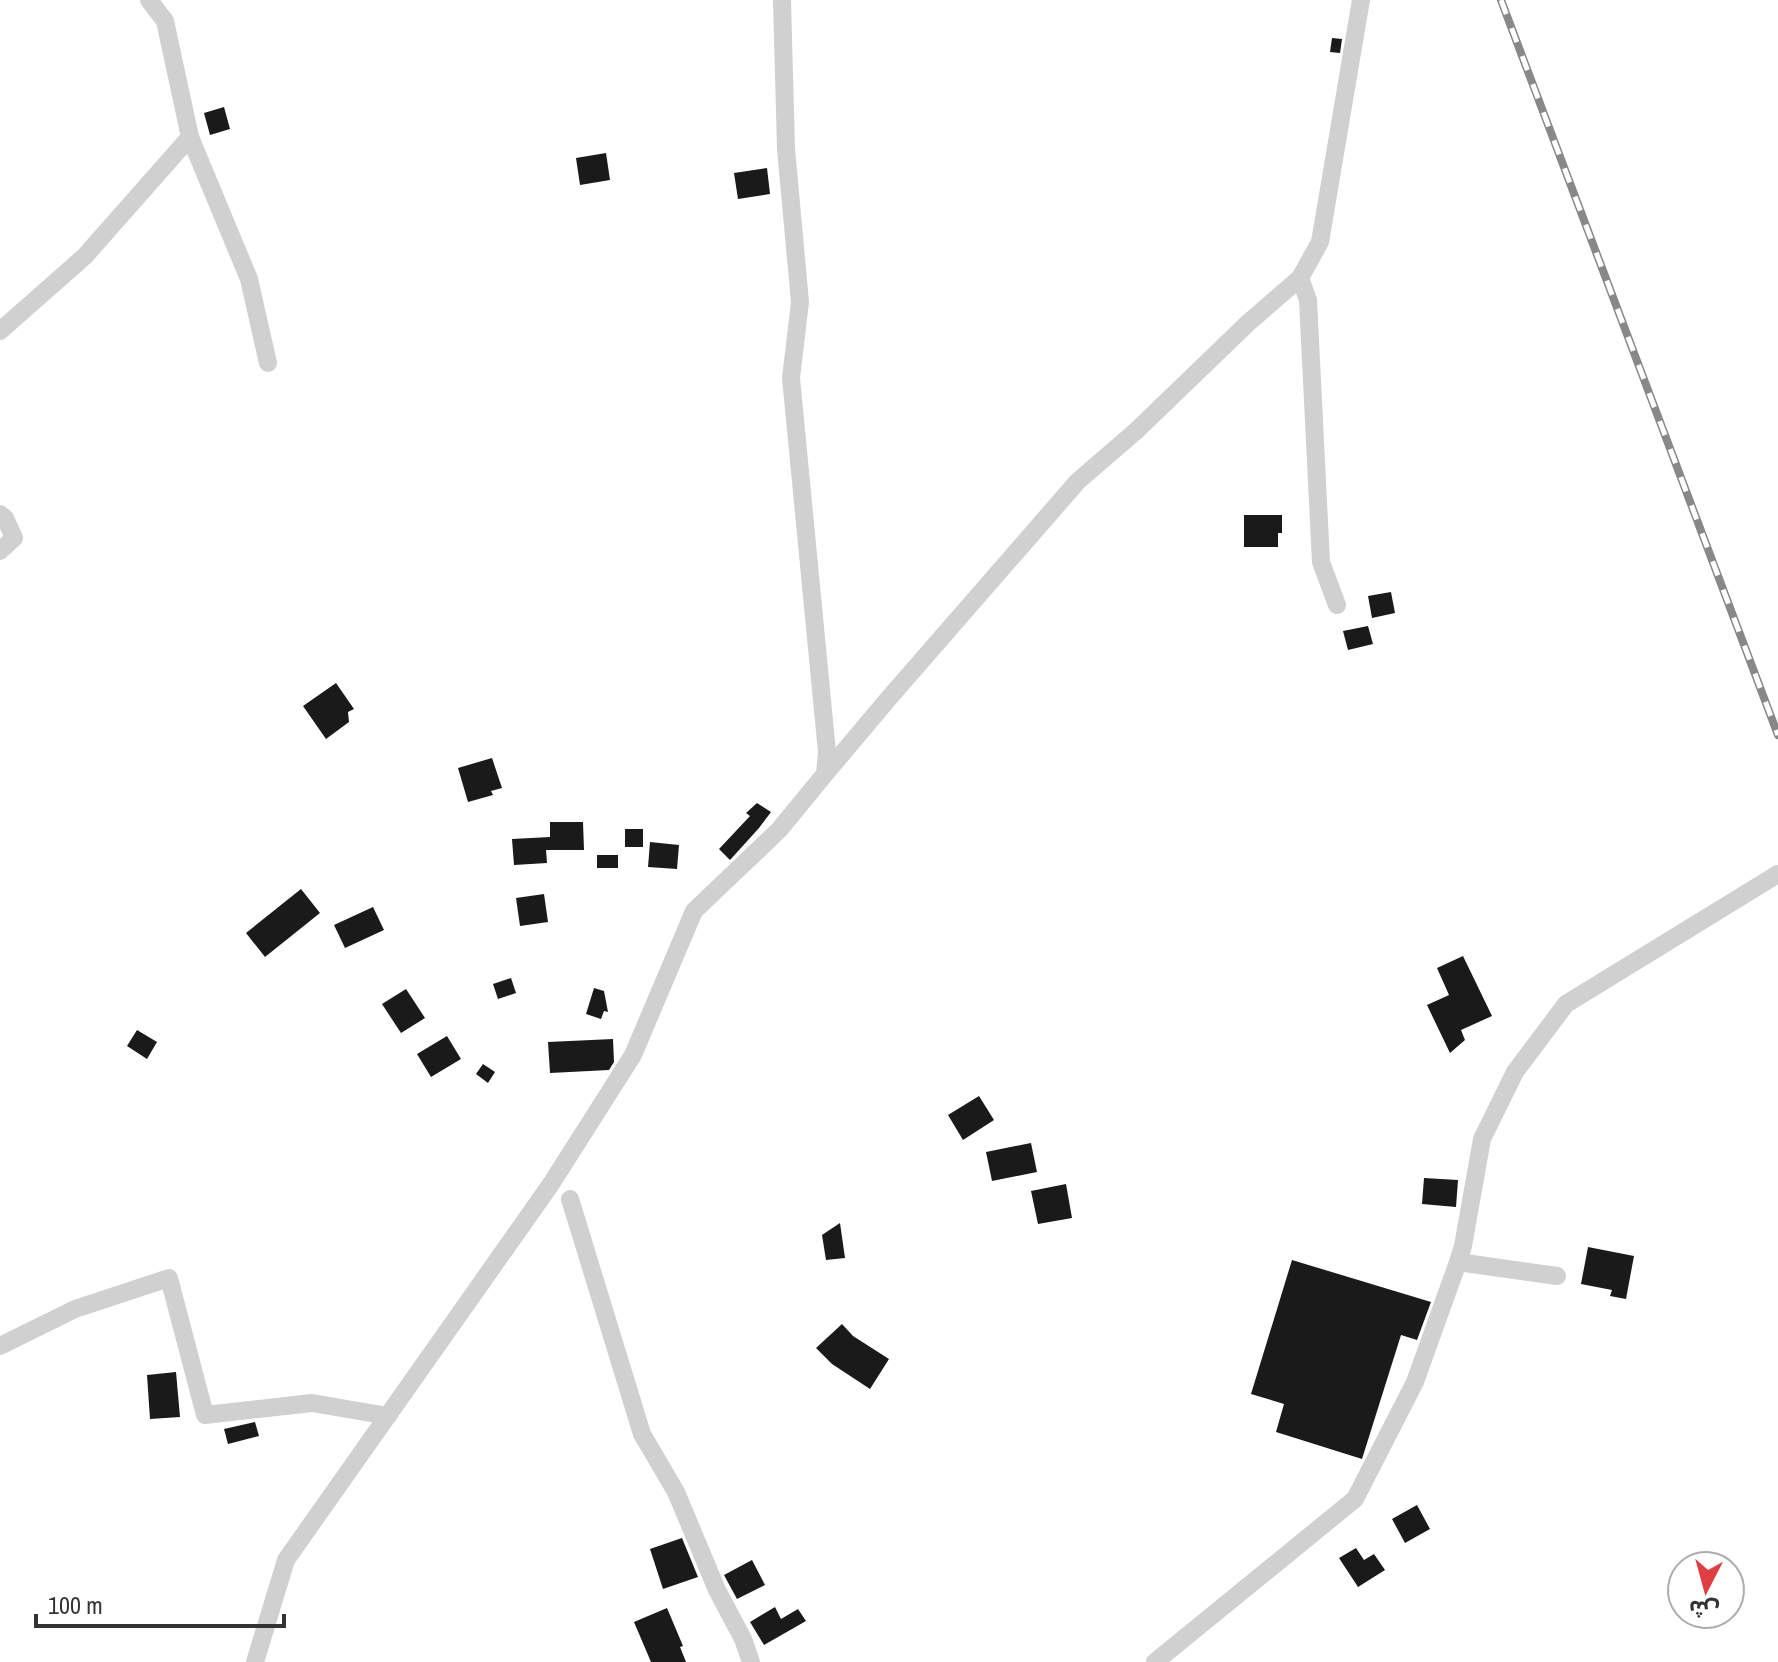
<svg xmlns="http://www.w3.org/2000/svg" width="1778" height="1662" viewBox="0 0 1778 1662" font-family="'Archivo Narrow','Noto Sans Arabic',sans-serif">
  <style>
    .building { fill: #1a1a1a }
    .lines { fill: none; stroke-linecap: round; stroke-linejoin: round }
    .minor { stroke: #d0d0d0; stroke-width: 18 }
    .rail-casing { stroke: #888; stroke-width: 8 }
    .rail { stroke: #fff; stroke-width: 5; stroke-dasharray: 15; stroke-linecap: butt }
  </style>
  <rect width="100%" height="100%" fill="#fff"/>
  <g class="building">
    <path d="M1332,38l10,1 -2,14 -10,-1z"/>
    <path d="M224,107l6,22 -20,6 -6,-22z"/>
    <path d="M606,153l4,27 -30,5 -4,-27z"/>
    <path d="M767,168l3,26 -32,5 -4,-26z"/>
    <path d="M1244,515h38v18h-4v14h-34z"/>
    <path d="M1391,592l4,21 -23,5 -4,-22z"/>
    <path d="M1368,626l5,18 -25,6 -5,-19z"/>
    <path d="M336,683l18,26 -6,3 1,10 -23,17 -23,-33z"/>
    <path d="M492,758l10,30 -11,3 2,4 -25,7 -10,-34z"/>
    <path d="M757,803l14,9 -12,16 -29,32 -11,-11 31,-33 -4,-3z"/>
    <path d="M550,822h33l1,28h-38l1,13 -33,2 -2,-26 38,-2z"/>
    <rect x="625" y="829" width="18" height="18"/>
    <path d="M650,842l29,3 -2,24 -29,-2z"/>
    <rect x="597" y="855" width="21" height="13"/>
    <path d="M301,889l19,24 -55,44 -19,-24z"/>
    <path d="M544,894l4,28 -28,4 -4,-28z"/>
    <path d="M373,907l11,23 -39,18 -11,-23z"/>
    <path d="M1463,956l29,60 -31,14 4,10 -15,13 -23,-48 22,-10 -12,-27z"/>
    <path d="M511,978l5,15 -18,6 -5,-15z"/>
    <path d="M594,988l10,3 4,21 -4,-1 -3,8 -15,-5z"/>
    <path d="M406,989l19,29 -24,15 -19,-29z"/>
    <path d="M137,1030l20,12 -10,17 -20,-13z"/>
    <path d="M447,1036l14,23 -30,18 -14,-23z"/>
    <path d="M613,1039l1,23 -5,8 -59,3 -2,-31z"/>
    <path d="M483,1064l12,8 -7,11 -12,-9z"/>
    <path d="M979,1096l15,24 -31,20 -15,-25z"/>
    <path d="M1031,1143l6,29 -45,9 -6,-29z"/>
    <path d="M1424,1178l34,2 -2,27 -34,-3z"/>
    <path d="M1066,1184l6,34 -34,6 -7,-33z"/>
    <path d="M840,1223l5,35 -19,2 -4,-25z"/>
    <path d="M1588,1247l46,9 -8,43 -16,-3 2,-6 -31,-6z"/>
    <path d="M1292,1260l139,42 -14,38 -16,-5 -39,124 -86,-27 8,-28 -33,-10z"/>
    <path d="M842,1324l11,12 36,23 -19,30 -38,-25 -16,-16z"/>
    <path d="M176,1372l4,45 -30,2 -3,-44z"/>
    <path d="M255,1422l4,14 -31,8 -4,-15z"/>
    <path d="M1417,1505l13,24 -25,14 -13,-24z"/>
    <path d="M682,1538l16,39 -35,12 -13,-40z"/>
    <path d="M1356,1548l8,12 10,-6 11,16 -27,17 -19,-29z"/>
    <path d="M752,1560l13,25 -28,14 -13,-24z"/>
    <path d="M775,1607l6,12 17,-10 8,12 -42,24 -14,-23z"/>
    <path d="M667,1608l16,38 -3,1 6,15h-35l-17,-40z"/>
  </g>
  <g class="lines">
    <g class="minor">
      <path d="M149,0l16,21 25,116 59,142 19,84"/>
      <path d="M1300,278l8,22 13,262 16,43"/>
      <path d="M0,331l85,-75 105,-119"/>
      <path d="M0,514l5,4 9,20 -14,13"/>
      <path d="M825,774l64,-76 189,-217 58,-50 112,-108 52,-45 20,-36 41,-242"/>
      <path d="M570,1199l72,235 34,58 41,98 26,49 8,23"/>
      <path d="M1458,1262l99,14"/>
      <path d="M0,1346l75,-37 94,-31 36,137 107,-12 76,13"/>
      <path d="M255,1662l31,-102 265,-376 82,-129 61,-144 85,-81 46,-56 2,-22 -36,-374 9,-76 -14,-153 -4,-149"/>
      <path d="M1155,1662l200,-163 60,-117 43,-120 5,-16 19,-107 33,-67 51,-68 212,-130"/>
    </g>
    <defs>
      <path id="rail" d="M1501,0l277,735"/>
    </defs>
    <use href="#rail" class="rail-casing"/>
    <use href="#rail" class="rail"/>
  </g>
  <g transform="translate(1706 1590) rotate(186)"><circle r="38" fill="#ffffff" stroke="#adadad" stroke-width="2"/>
  <path d="M0-6L14 30L0 20L-14 30Z" fill="#e13e42"/>
  <text y="-12" font-size="22" font-weight="bold" text-anchor="middle" fill="#333333">ش</text>
  </g>
  <path d="M36 1614v12h248v-12" fill="none" stroke="#333333" stroke-width="4"/>
  <text x="48" y="1614" font-size="24" fill="#333333" stroke="#ffffff" stroke-width="6" paint-order="stroke">100 m</text>
</svg>
